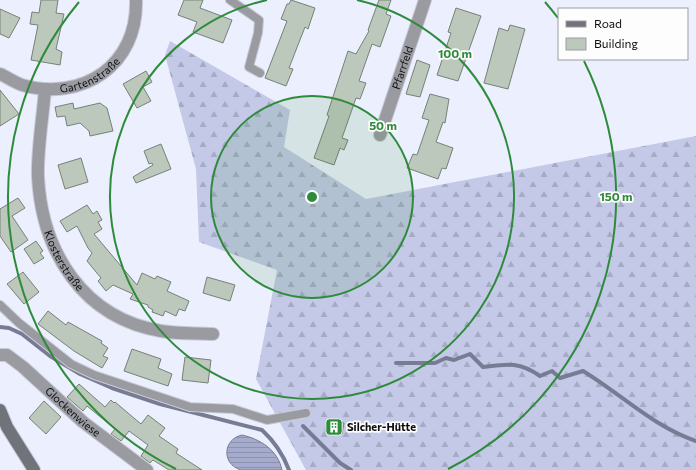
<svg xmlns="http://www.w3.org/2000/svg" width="696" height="470" viewBox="0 0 696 470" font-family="Commissioner,sans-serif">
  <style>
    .forest { fill: url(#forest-firs) }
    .water { fill: url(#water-rules); stroke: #777c94 }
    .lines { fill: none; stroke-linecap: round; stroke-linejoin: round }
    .stream { stroke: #777c94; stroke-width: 4 }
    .building { fill: #bdc8bd; stroke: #768177 }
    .lane-casing { stroke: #c8cbd7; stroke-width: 10 }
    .street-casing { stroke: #c8cbd7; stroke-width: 14 }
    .secondary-casing { stroke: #c8cbd7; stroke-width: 14 }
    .lane { stroke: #9a9ba1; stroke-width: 8 }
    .street { stroke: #9a9ba1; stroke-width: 12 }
    .secondary { stroke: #71737b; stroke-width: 12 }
    .ring { fill: none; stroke: #2f8b3c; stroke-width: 2 }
    .labels { text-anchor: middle; stroke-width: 3.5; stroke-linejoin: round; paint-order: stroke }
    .street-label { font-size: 11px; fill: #0d0e12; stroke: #fdfdfd }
    .poi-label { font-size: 11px; font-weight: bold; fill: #0d0e12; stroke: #fdfdfd; text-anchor: start }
    .centre { fill: #2f8b3c; stroke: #fdfdfd; stroke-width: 2 }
    .ring-label { font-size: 12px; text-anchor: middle; font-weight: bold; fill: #2f8b3c; stroke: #fdfdfd; stroke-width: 3.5; stroke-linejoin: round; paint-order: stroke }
  </style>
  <defs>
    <pattern id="forest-firs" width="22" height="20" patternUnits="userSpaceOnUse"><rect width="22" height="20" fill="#c3c9e7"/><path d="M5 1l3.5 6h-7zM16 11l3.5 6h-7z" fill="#a6abc5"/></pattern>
    <pattern id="water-rules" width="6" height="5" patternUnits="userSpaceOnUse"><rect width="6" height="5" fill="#a5abcc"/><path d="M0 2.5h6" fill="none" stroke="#8d92ae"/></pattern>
  </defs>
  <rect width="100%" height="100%" fill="#eceffd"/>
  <path class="forest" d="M170,41l120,69 -6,37 82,52 330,-63v334h-390l-50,-91 21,-109 -78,-28 -3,-73 -31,-114z"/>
  <path class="water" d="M242,435c18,4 36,15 40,35 -11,0 -31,0 -41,0 -20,-6 -18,-31 1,-35z"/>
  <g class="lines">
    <g class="stream">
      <path d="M0,327l9,1 13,6 28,22 30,18 32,14 48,16 102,26c13,12 21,24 27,40"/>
      <path d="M396,363h39l11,-5 8,2 16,-6 13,13c23,-3 36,-6 57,9l12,-5 8,7 23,-7c38,23 71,56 113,70"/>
      <path d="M303,426l37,37 11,7"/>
    </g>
  </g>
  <g class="building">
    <path d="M41,0h17l-2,13 8,1 -8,35 6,3 -2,13 -29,-5 7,-35 -8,-1 2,-12 7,1z"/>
    <path d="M184,0h19l-3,8 32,12 -9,23 -30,-11 4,-10 -19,-7z"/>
    <path d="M291,0l24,8 -7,21 -3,-2 -16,41 4,1 -7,17 -21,-8 22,-57 -6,-2 6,-15h2z"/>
    <path d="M379,0h12l-5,14 5,2 -11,31 -8,-3 -13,37 7,2 -6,16 -4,-1 -14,40 6,2 -4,10 -4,-2 -6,17 -20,-7 15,-42 -2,-1 21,-64 8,3 13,-23 -1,-1z"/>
    <path d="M456,8l25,8 -23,65 -21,-6 14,-42 -3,-1z"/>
    <path d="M0,9l20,9 -11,20 -9,-4z"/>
    <path d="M510,25l15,4 -17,60 -24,-6 15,-55 9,3z"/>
    <path d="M417,60l13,5 -10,32 -14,-3z"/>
    <path d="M146,71l6,11 -9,5 8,14 -14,7 -14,-24z"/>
    <path d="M0,90l19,24 -19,12z"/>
    <path d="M430,94l19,5 -4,24 -2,-1 -7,20 17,6 -7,21 -4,-1 -4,11 -31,-11 6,-14 4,1 12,-35 -7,-2z"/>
    <path d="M73,103l1,6 26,-6 7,5 6,23 -23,5 -1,-5 -9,-8 -13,3 -2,-10 -8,1 -2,-10z"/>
    <path d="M161,144l10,25 -35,14 -3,-6 20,-12 -1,-2 -3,1 -5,-13z"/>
    <path d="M81,158l7,24 -23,7 -7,-24z"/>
    <path d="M18,198l7,10 -13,8 16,24 -17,12 -11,-16v-27z"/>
    <path d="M87,205l6,9 4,-3 5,9 -4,2 4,7 -8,5 43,51 5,-12 13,6 2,-3 14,6 -4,9 22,10 -4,10 -6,-2 -3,7 -11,-5 -2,5 -11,-4 1,-2 -5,-3v-2l-18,-6 3,-5 -20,-9 -7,6 -8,-10 3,-3 -14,-17 5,-8 -4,-5 -11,-22 -10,6 -7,-11z"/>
    <path d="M36,241l7,10 -3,2 4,5 -10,6 -10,-15z"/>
    <path d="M23,272l16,20 -15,12 -17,-20z"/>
    <path d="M207,277l28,8 -5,16 -27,-8z"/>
    <path d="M48,311l18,14 2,-3 34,19 -1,2 7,5 -5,8 5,2 -6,10 -28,-17 -36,-27z"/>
    <path d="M132,349l29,10 -3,9 14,6 -4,12 -44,-15z"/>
    <path d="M185,357l26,3 -3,23 -26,-3z"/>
    <path d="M79,384l26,23 6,-7 3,3 1,-1 26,22 7,-9 17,13 -6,8 19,13 -2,4 26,17h-33l-16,-10 -3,3 -9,-7 7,-11 -19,-14 -8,10 -10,-7 4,-5 -28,-23 -4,5 -16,-14z"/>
    <path d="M44,401l17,16 -15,17 -17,-16z"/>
    <path d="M327,420l17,3 -2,11 -17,-3z"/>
  </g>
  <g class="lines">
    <defs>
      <g id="lane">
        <path d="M230,0l29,20 -1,13 -9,34 11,6"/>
        <path d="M0,305l19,18 52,41 23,11 96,32 43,2 34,11 39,-7"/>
      </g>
      <g id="street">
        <path id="s1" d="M0,74c7,3 14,8 22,11 61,17 116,-20 114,-85"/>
        <path id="s2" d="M45,89c-2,27 -8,61 -7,88 4,75 45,141 123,154 17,3 35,2 52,3"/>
        <path id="s3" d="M380,135l45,-135"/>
        <path id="s4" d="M0,355h7l16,12 60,55 64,48"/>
      </g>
      <path id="secondary" d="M0,410l7,17 27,43"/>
    </defs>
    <use href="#lane" class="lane-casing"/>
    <use href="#street" class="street-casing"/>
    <use href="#secondary" class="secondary-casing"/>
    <use href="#lane" class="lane"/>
    <use href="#street" class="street"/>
    <use href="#secondary" class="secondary"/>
  </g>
  <circle cx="312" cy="197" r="101" fill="#2f8b3c" fill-opacity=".12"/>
  <g class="ring">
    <circle cx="312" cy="197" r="101"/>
    <path d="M357 0A202 202 0 1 1 267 0"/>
    <path d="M176 469A304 304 0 0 1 79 2M545 2A304 304 0 0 1 558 18M584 61A304 304 0 0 1 448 469"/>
  </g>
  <defs>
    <symbol id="building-square" viewBox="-11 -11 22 22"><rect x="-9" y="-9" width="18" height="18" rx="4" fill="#2f8b3c" stroke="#fdfdfd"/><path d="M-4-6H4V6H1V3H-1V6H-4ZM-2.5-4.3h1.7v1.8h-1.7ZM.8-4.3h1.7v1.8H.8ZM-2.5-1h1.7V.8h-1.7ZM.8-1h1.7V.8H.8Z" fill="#fff"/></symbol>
  </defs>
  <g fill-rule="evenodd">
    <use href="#building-square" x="324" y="417" width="20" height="20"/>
  </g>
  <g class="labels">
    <g class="street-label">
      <text dy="4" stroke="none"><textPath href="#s3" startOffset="71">Pfarrfeld</textPath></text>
      <text dy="4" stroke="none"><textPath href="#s1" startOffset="96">Gartenstraße</textPath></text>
      <text dy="4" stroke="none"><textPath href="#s2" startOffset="177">Klosterstraße</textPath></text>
      <text dy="4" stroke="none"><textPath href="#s4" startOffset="94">Glockenwiese</textPath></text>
    </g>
    <g class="poi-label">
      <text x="347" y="431">Silcher-Hütte</text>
    </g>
  </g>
  <circle cx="312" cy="197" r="6" class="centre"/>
  <g class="ring-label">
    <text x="455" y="58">100 m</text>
    <text x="383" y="130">50 m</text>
    <text x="616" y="201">150 m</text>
  </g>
  <rect x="558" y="8" width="130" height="52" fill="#fdfdfd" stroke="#9d9d9f"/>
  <rect x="566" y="21" width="20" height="6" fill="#71737b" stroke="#9d9d9f"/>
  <text x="594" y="28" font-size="12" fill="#0d0e12">Road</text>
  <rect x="566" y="38" width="20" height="12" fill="#bdc8bd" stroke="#9d9d9f"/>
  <text x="594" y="48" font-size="12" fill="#0d0e12">Building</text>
</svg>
